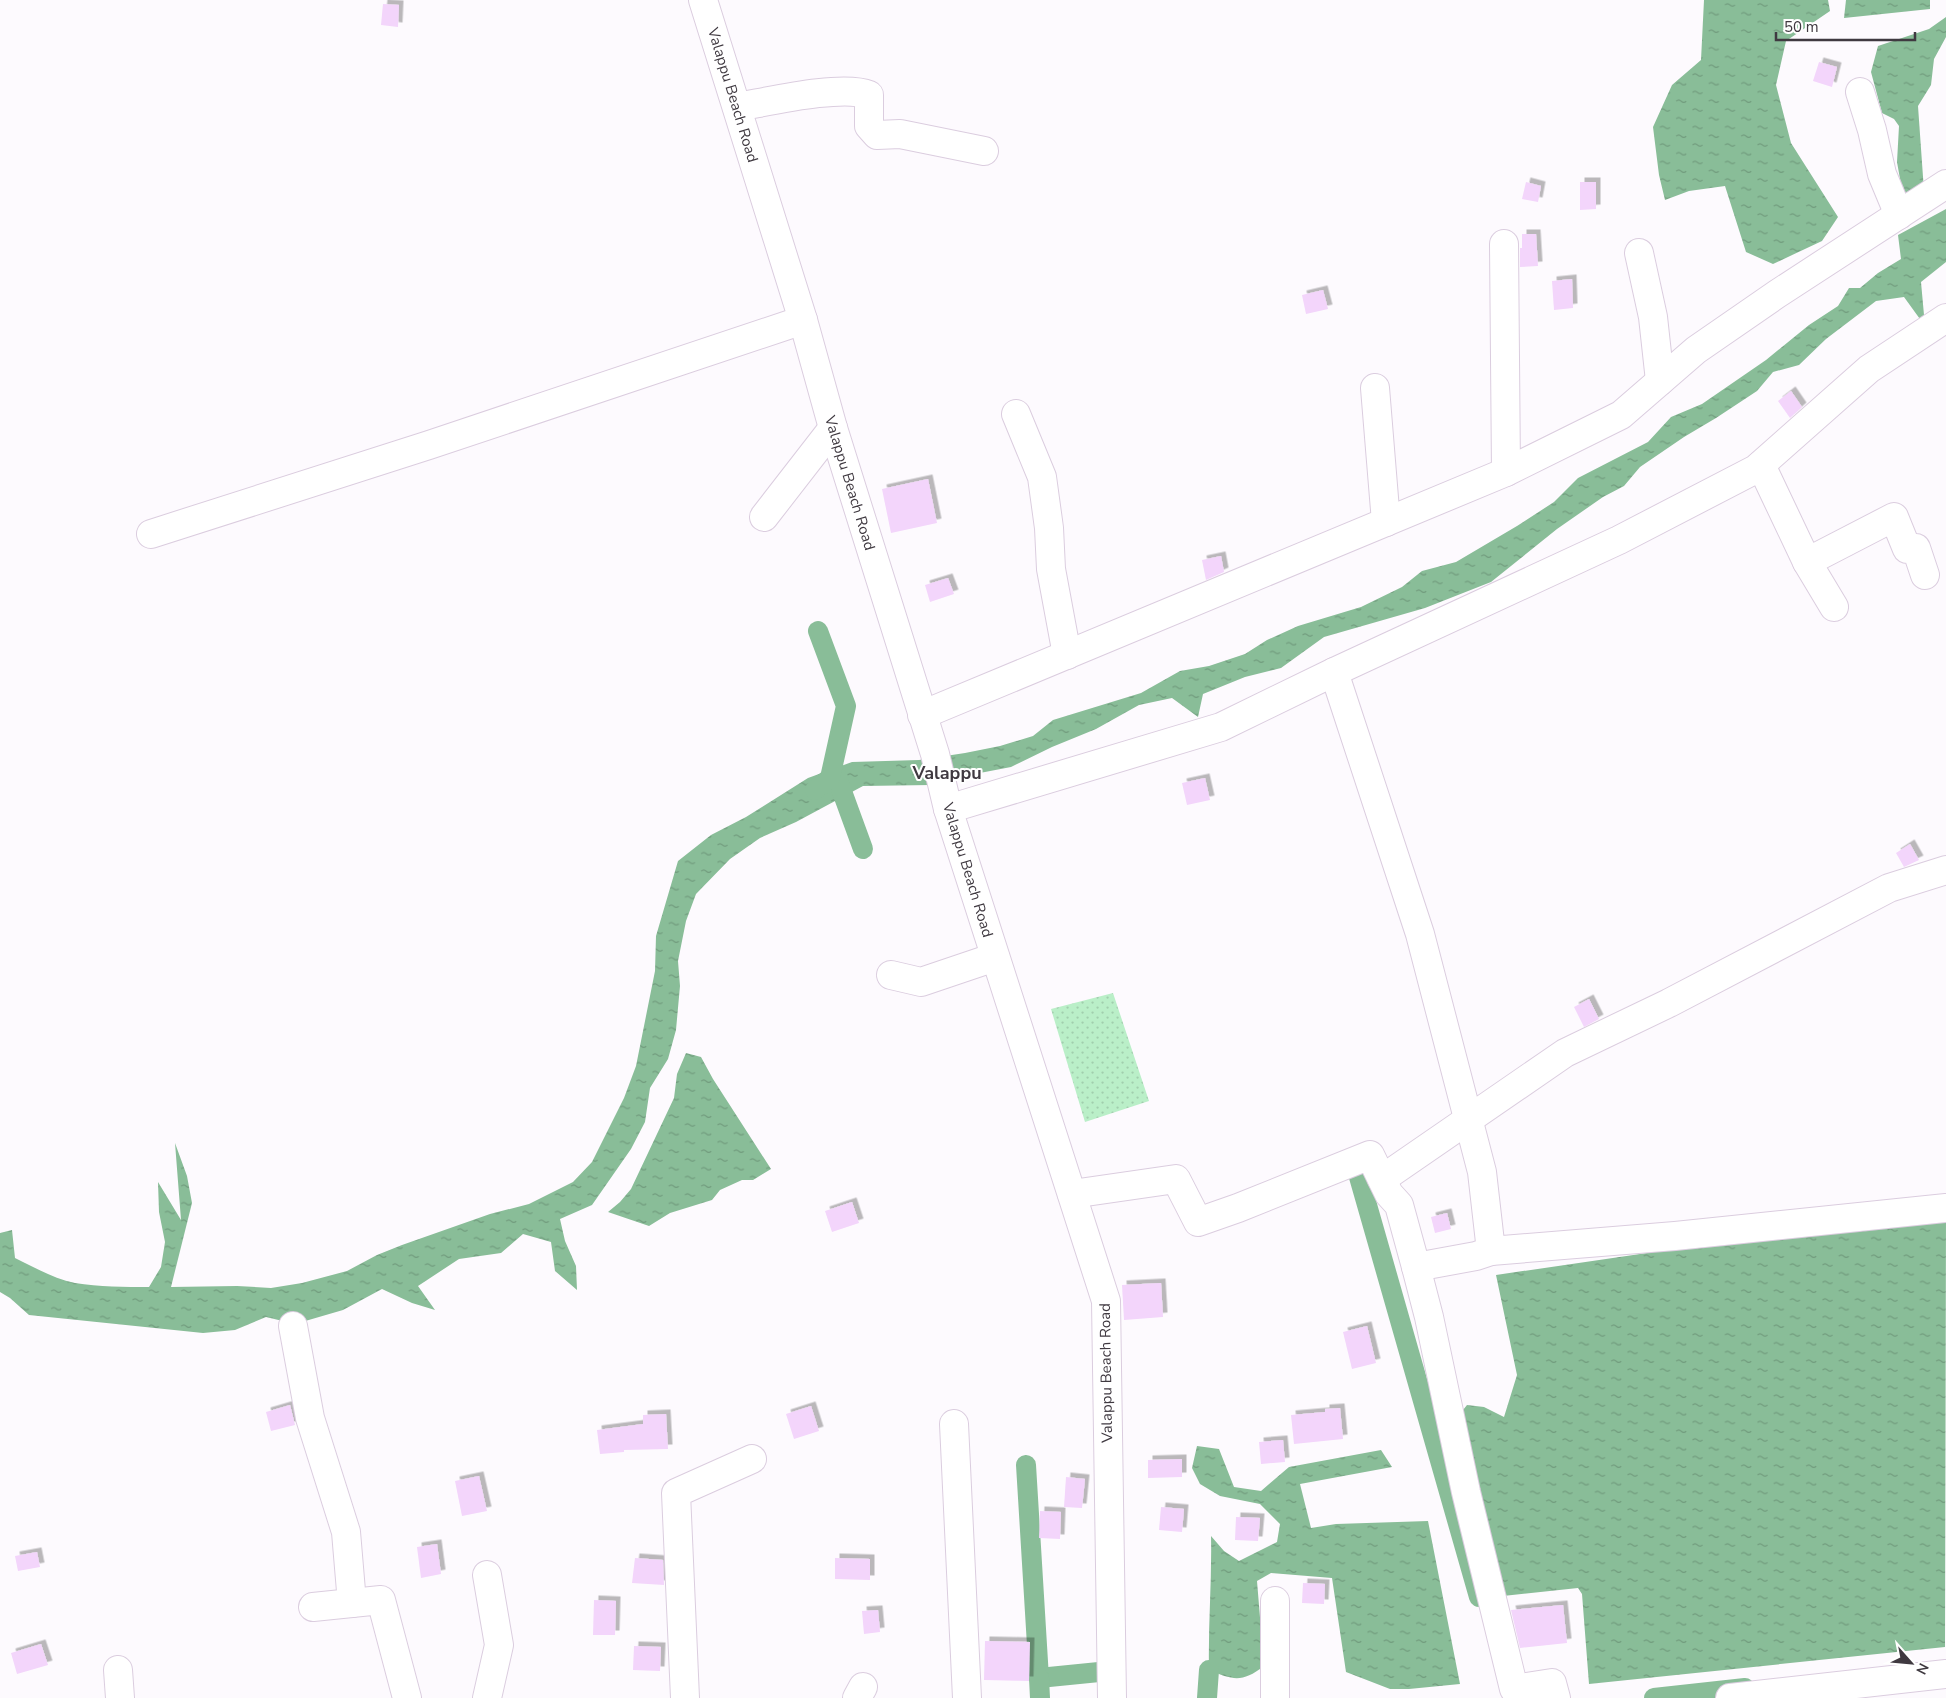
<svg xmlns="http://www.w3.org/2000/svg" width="1946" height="1698" viewBox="0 0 1946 1698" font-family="'Nunito Sans',sans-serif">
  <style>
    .park { fill: url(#park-dots) }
    .water { fill: url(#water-ripples) }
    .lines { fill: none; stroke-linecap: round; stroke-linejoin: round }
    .canal { stroke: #89bd98; stroke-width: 20 }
    .building { fill: #f3d5fb; filter: url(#shadow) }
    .minor-casing { stroke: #dbcddf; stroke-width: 30 }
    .major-casing { stroke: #dbcddf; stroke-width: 30 }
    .minor { stroke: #fff; stroke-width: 28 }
    .major { stroke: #fff; stroke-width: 28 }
    .labels { text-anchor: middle; stroke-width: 4; stroke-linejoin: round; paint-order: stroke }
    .street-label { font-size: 15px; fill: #3f3940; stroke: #fff }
    .quarter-label { font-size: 18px; font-weight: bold; fill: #3f3940; stroke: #fff }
  </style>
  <defs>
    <pattern id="park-dots" width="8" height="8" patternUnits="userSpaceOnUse" patternTransform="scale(1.25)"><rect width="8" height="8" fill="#baefc8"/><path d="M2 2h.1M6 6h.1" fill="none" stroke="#a1cead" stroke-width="1.8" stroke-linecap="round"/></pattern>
    <pattern id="water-ripples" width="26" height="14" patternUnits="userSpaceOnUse" patternTransform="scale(1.25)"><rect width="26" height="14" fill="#89bd98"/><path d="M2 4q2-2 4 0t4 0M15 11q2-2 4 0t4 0" fill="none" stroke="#719b7d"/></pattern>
    <filter id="shadow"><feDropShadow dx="4.5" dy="-4.5" stdDeviation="0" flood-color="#0004"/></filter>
  </defs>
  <rect width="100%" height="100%" fill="#fdfafe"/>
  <path class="park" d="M1113,993l36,108 -64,21 -34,-113z"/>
  <g class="water">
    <path d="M1704,0h124l2,11 -44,30 -10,44 15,58 47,74 -16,24 -49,23 -27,-12 -21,-66 -36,5 -24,9 -6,-25 -6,-48 19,-42 29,-25z"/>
    <path d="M1846,0h84v9l-86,9z"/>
    <path d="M1946,17v20l-12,22 -3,26 -13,21 6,85 -21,5 -6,-34 2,-36 -5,-7 -12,-6 -11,-41 7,-26 51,-17z"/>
    <path d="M1946,209v53l-25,20 4,44 -21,-29 -28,4 -50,38 -27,26 -26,7 -16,19 -41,27 -32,19 -44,30 -16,19 -21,11 -46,32 -66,53 -66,26 -101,29 -43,31 -36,9 -42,17 -5,23 -26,-19 -33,7 -43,24 -44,18 -41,20 -52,10 -28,8 -68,1 -67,36 -36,16 -30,21 -34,35 -10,27 -8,40 2,25 -4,44 -8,29 -18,29 -5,34 -14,27 -39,56 -32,14 5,22 11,25 1,24 -22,-19 -4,-29 -28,-8 -22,19 -42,6 -41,27 17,24 -23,-7 -30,-14 -39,21 -48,14 -29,-7 -31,13 -32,3 -174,-18 -19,-17 -10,-6v-59l12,-3 3,28c19,9 39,21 60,25 24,4 50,4 74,4l12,-20 4,-25 -6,-30 -1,-30 23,38 -6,-77 12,33 5,27 -21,84 66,-1 34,2 31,-5 45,-12 30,-16 25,-10 88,-31 39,-10 44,-22 19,-20 32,-64 12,-32 19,-95 1,-35 22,-75 33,-26 35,-18 62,-39 44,-16 67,-2 46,-7 35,-7 33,-10 20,-16 88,-27 39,-22 29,-5 36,-12 22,-14 31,-14 63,-19 41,-20 20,-16 34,-9 61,-36 37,-24 24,-24 70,-36 23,-25 31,-13 64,-44 43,-35 29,-19 11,-18h11l18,-15 23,-14 -3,-24z"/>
    <path d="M686,1053l15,4 12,22 58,90 -18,11h-11l-22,10 -8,10 -42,13 -21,13 -41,-14 12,-10 11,-13 43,-91 3,-24z"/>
    <path d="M1946,1217l-1,430 -356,37 -7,-90 -4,-6 -75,8 -44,-181 8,-10 17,2 20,10 13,-42 -21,-100 349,-51z"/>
    <path d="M1197,1446l22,3 15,38 27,4 28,-24 92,-17 11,17 -92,17 11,44 25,-4 92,-3 32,163 -51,5h-19l-44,-17 -14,-94 -61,-5 -14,8 7,85c-22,17 -31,14 -55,4 -1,-45 3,-89 2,-134l13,15 15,10 38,-19 3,-18 -20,-20 -40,-8 -20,-12 -8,-16z"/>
  </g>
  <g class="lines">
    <g class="canal">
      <path d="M836,775l27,74"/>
      <path d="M815,790l15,-12 16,-72 -28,-75"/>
      <path d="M1359,1177l120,420"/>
      <path d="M1026,1465l13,213 60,-6"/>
      <path d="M1039,1678l1,20"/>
      <path d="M1207,1698l2,-28"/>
      <path d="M1654,1698l91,-10"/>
    </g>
  </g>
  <g class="building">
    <path d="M383,4l16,1 -1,22 -17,-2z"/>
    <path d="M1819,62l18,5 -5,20 -19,-6z"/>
    <path d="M1526,182l15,4 -3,16 -16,-3z"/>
    <path d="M1580,182h16v27l-16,1z"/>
    <path d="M1522,234h14l2,32 -18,1v-19h2z"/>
    <path d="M1572,279l1,29 -19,2 -2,-29z"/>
    <path d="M1323,290l5,19 -22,5 -4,-19z"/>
    <path d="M1791,391l11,16 -12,11 -12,-17z"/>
    <path d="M928,479l9,44 -46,10 -9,-44z"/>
    <path d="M1221,556l3,16 -18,8 -4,-20z"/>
    <path d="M948,578l6,16 -24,8 -5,-17z"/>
    <path d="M1205,778l5,22 -23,5 -5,-22z"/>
    <path d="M1910,844l9,16 -15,7 -8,-14z"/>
    <path d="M1589,999l10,20 -15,8 -10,-20z"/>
    <path d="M852,1202l7,21 -27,9 -7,-21z"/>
    <path d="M1447,1213l4,16 -16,4 -4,-16z"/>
    <path d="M1161,1283l2,34 -39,3 -2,-35z"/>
    <path d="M1367,1326l9,37 -24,6 -9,-37z"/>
    <path d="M290,1405l5,20 -24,6 -5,-19z"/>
    <path d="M811,1406l8,25 -25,8 -8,-25z"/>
    <path d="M1340,1408l3,31 -49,5 -3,-29 34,-3v-3z"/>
    <path d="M666,1414l2,35 -44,1v2l-24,2 -3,-24 46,-6v-9z"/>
    <path d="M1283,1440l2,22 -24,2 -2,-22z"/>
    <path d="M1182,1459v18l-34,1v-18z"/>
    <path d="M479,1476l8,35 -25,5 -7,-35z"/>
    <path d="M1066,1477l19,2 -3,29 -18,-1z"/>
    <path d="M1161,1507l23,2 -2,23 -23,-2z"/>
    <path d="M1040,1511l21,1 -1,27 -21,-1z"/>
    <path d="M1236,1517l24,1 -2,23 -23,-1z"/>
    <path d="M437,1544l4,30 -20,4 -4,-31z"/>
    <path d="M37,1552l3,15 -22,4 -3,-15z"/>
    <path d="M635,1558l28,2 1,25 -32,-2z"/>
    <path d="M835,1558l35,1v21l-35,-1z"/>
    <path d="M1303,1583l22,1 -1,20 -22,-1z"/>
    <path d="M594,1600l22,1 -1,34h-22z"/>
    <path d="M1563,1605l4,38 -47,5 -9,-38z"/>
    <path d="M878,1610l2,22 -16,2 -2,-23z"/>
    <path d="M985,1641l45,1 -1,39 -45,-1z"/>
    <path d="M41,1644l7,21 -31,9 -6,-21z"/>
    <path d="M634,1646l27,1 -1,24 -27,-1z"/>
  </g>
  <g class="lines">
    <defs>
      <g id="minor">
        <path d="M1860,92l12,38 10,44 17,41"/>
        <path d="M737,107c30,-5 105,-23 132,-12v31l8,9 23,-1 84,17"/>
        <path d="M1504,244l2,228"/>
        <path d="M1639,253l14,64 7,64"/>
        <path d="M1375,388l11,134"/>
        <path d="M1016,414l26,63 7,51 2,41 16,86"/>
        <path d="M1761,465l46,97 87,-45 13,32 9,-1 9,27"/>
        <path d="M764,517l69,-89"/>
        <path d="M151,534l278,-89 374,-125"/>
        <path d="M1807,562l27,45"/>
        <path d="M1334,672l86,262 62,238 9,79 184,-15 271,-28"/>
        <path d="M922,715l584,-243 115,-57 75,-65 81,-56 169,-110"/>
        <path d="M948,809l273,-82 113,-55 285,-132 137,-71 113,-100 77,-51"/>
        <path d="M891,975l30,7 74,-25"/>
        <path d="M1382,1179l183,-126 104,-50 220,-115 57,-18"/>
        <path d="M1072,1194l104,-15 22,43 40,-14 132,-53 19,39 10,11 17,62 13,50 37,175 48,197 38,-6 4,15"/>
        <path d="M1416,1267l60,-11 15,-5"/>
        <path d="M293,1326l17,92 36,114 6,71"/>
        <path d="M954,1424l13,274"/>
        <path d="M487,1575l12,70 -12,53"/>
        <path d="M1275,1601v97"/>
        <path d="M313,1607l68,-7 26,98"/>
        <path d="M118,1670l2,28"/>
        <path d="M685,1698l-9,-205 76,-34"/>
        <path d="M857,1698l6,-11"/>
        <path d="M1730,1698l216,-24"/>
      </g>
      <path id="major" d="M703,0l100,320 30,108 102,326 13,55 158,492 6,397"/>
    </defs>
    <use href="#minor" class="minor-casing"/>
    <use href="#major" class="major-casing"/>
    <use href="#minor" class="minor"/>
    <use href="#major" class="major"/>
  </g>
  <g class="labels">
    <g class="street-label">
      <text transform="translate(733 95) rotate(73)" y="5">Valappu Beach Road</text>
      <text transform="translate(850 483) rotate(73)" y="5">Valappu Beach Road</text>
      <text transform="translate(968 870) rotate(73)" y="5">Valappu Beach Road</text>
      <text transform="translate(1106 1373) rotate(-91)" y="5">Valappu Beach Road</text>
    </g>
    <g class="quarter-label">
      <text x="947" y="779">Valappu</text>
    </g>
  </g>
  <g transform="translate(1911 1663) rotate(117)" stroke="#ffffff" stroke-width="4" paint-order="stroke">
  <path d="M0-4L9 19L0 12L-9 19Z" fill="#3f3940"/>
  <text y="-8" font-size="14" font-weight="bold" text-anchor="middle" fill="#3f3940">N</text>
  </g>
  <path d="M1776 32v8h139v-8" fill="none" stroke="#3f3940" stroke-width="2.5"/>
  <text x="1784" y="32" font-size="15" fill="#3f3940" stroke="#ffffff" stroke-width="4" paint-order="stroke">50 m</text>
</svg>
